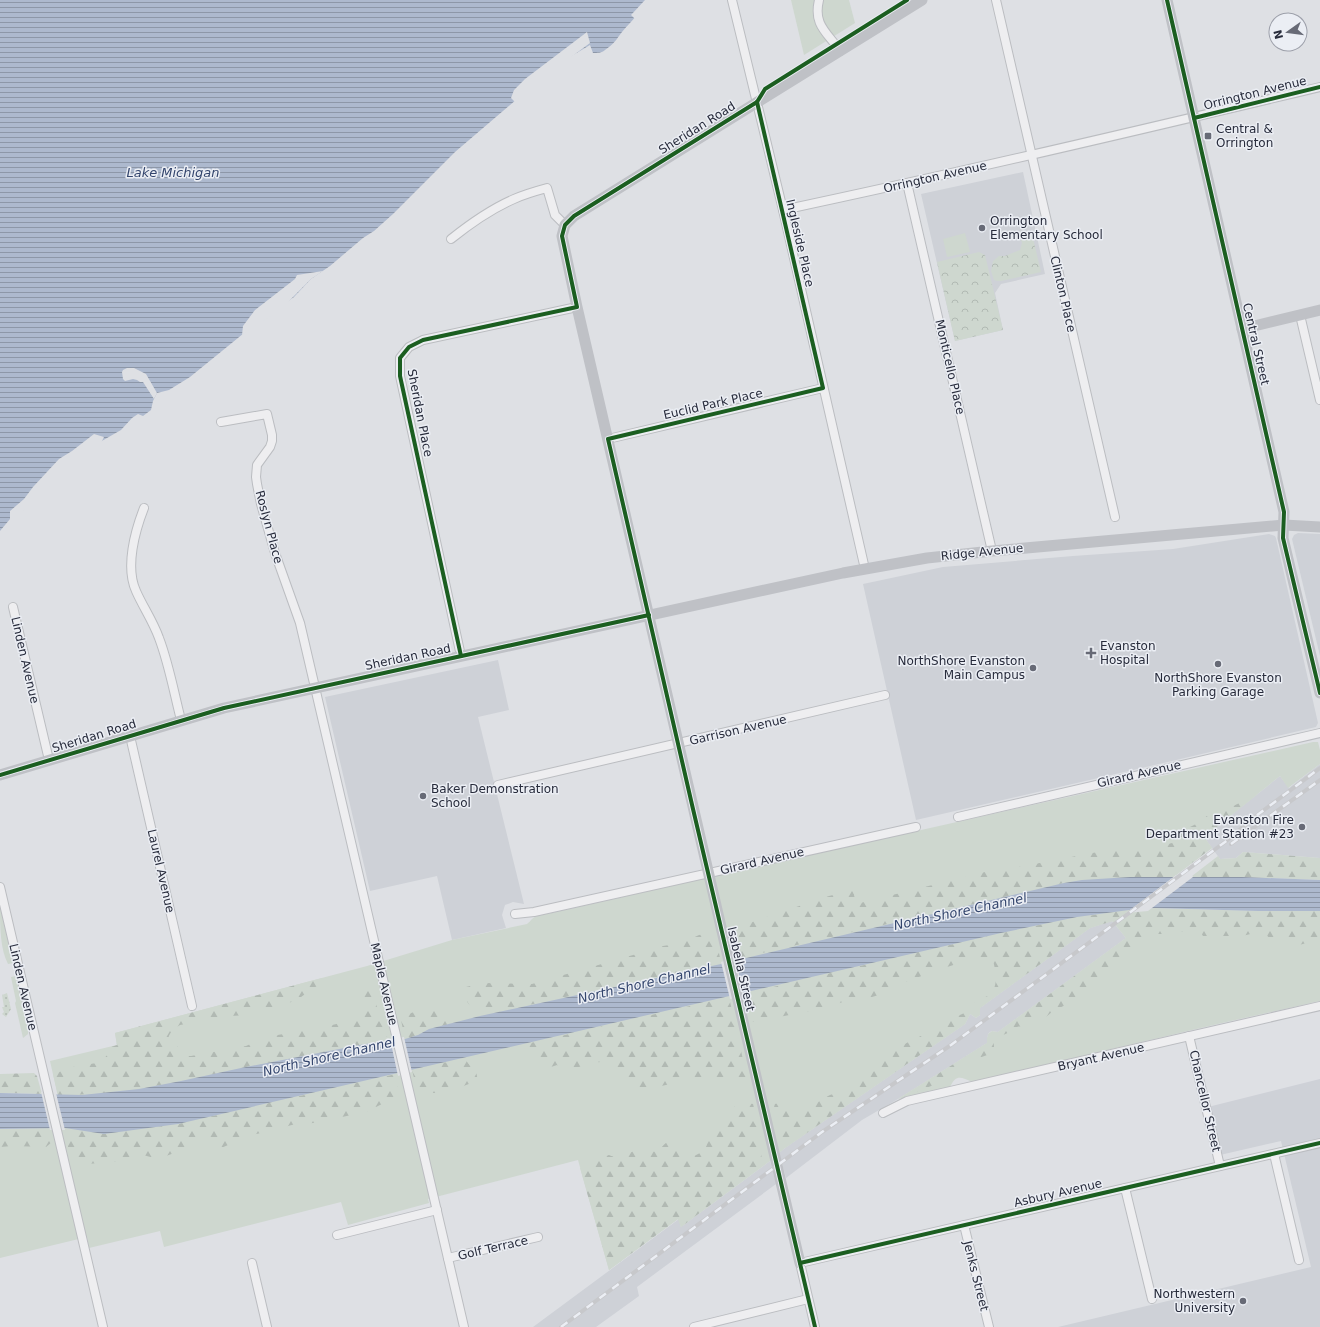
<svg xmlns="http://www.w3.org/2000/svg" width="1320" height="1327" viewBox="0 0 1320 1327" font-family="'DejaVu Sans',sans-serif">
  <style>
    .built { fill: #ced1d7 }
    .grass { fill: #ced7cf }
    .forest { fill: url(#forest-firs) }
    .park { fill: url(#park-crowns) }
    .garden { fill: url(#garden-dots) }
    .water { fill: url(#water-rules) }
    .pier { fill: #dee0e4 }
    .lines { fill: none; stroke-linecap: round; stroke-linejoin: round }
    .street-casing { stroke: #bbbdc1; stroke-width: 10 }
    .street { stroke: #eeeef0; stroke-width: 8 }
    .secondary { stroke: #bfc1c6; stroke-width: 11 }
    .rail-casing { stroke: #c7c8cb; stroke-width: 4 }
    .rail { stroke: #ebeef4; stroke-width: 2.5; stroke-dasharray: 8; stroke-linecap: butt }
    .cycleway-casing { stroke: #ebeef4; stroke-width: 6 }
    .cycleway { stroke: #1b5e20; stroke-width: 4 }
    .poi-dot { fill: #676a76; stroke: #ebeef4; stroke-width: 1.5 }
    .labels { text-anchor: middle; stroke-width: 3; stroke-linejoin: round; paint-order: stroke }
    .street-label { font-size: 12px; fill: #272b3b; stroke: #ebeef4 }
    .poi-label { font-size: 12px; fill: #272b3b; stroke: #ebeef4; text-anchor: start }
    .water-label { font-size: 13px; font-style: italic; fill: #33456d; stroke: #ebeef4 }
  </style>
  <defs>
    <pattern id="forest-firs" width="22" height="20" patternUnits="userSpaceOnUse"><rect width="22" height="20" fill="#ced7cf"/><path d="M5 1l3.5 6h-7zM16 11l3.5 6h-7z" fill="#b1b9b3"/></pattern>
    <pattern id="park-crowns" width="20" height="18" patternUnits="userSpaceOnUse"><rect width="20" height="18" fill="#ced7cf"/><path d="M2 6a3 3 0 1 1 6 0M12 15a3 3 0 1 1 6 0" fill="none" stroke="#b1b9b3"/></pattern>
    <pattern id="garden-dots" width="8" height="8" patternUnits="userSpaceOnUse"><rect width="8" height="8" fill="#ced7cf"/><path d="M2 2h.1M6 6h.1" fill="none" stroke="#b1b9b3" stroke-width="1.8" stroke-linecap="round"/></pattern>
    <pattern id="water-rules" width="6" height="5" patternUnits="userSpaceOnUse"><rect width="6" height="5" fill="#adb9ce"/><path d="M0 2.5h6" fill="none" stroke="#8d97a8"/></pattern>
  </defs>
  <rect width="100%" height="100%" fill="#dee0e4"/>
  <g class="built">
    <path d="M1023,172l22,102 -44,10 -6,9 8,37 -48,11 -34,-147z"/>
    <path d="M1298,533l22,1v122l-28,-117 2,-4z"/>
    <path d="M1269,534l6,2 1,2 42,185 -2,4 -144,34 -256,59 -53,-236 80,-17 130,-11 100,-7z"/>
    <path d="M498,660l11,50 -31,7 46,187 -11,-2 -8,3 -3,10 4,13 -54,12 -15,-64 -67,15 -45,-194z"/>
    <path d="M1320,764v94l-77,-6 -7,6 -16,1 -16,-22 76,-61 9,12z"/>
    <path d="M1112,921l14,17 -128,94 -6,-1 -2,1 -2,2 -1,9 -89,56 -36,21 -76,58 -7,-25 6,-5 180,-124 5,-10 6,4 4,-3v-7l110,-80z"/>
    <path d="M1320,1079v248h-262l253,-60 -30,-126 -61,14 -12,-48z"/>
    <path d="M770,1161l6,23 -139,103 2,9 -43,31h-63l146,-108 2,8z"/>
  </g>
  <g class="grass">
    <path d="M791,0h58l6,23 -51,32z"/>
    <path d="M965,233l5,19 -23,5 -4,-18z"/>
    <path d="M1313,742h5l2,8v14l-32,24 -8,-12 -76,61 8,11 -82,62 190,1v90l-98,22 -250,59c-11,-5 -16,-8 -22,5l-52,12 89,-56 1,-9 4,-3 6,1 128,-94 -14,-17 -22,7 -110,80v7l-4,3 -6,-4 -5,10 -180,124 -15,13 -89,66 -3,-8 -69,51 -31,-110 -150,39 1,4 -81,22 -7,-23 -177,45 -4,-16 -71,17 -2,-11 -87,21v-129l65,-1 -15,-67 67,-16 -2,-12 252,-67 85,-26 75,-16c4,-3 5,-7 11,-8z"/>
    <path d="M0,907l13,56 -5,1c-8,-15 -8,-38 -8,-57z"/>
    <path d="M16,976l12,53v5l-5,4 -8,-35 1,-2 -5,-24z"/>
  </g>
  <g class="forest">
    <path d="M1258,794l-54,43 8,11 -39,29h-43l-48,3 -18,3 -328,76 -5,-22c2,-8 11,-11 18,-14l80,-27 24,-6 3,14 149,-37 8,1 111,-21 22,3 5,3 4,-1 5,-6 12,-3 4,-2 1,-4 5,-6 18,-9 8,-7 9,-4 10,-2z"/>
    <path d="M1243,852l77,6v22l-78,-3h-49l-1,-1 26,-20 2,3 16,-1z"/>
    <path d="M1154,908l104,3h62v31l-6,-1 -15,4 -15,-4h-9l-6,-3 -3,-4 -7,-2 -17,4h-39l-2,-3 -6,2 -15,-4 -15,3h-15l-4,3 -13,20 -20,12 -5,6 -5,8 -12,5 -11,10 -27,13 -7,6 -15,6 -4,4c-3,0 -7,-1 -10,0 -4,0 -7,6 -14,8l-5,-3 128,-94 -13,-17 -23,7 -110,80 -6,-6 16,-7c6,-7 7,-16 5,-26 -1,-4 -1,-8 -5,-10 -14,-6 -83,23 -101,29l-7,6 -20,6 -8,3 -8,-2 -16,5 -20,5 -57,11 -5,-10 -4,-18c70,-17 140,-34 210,-50 66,-15 132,-31 200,-36z"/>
    <path d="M707,934l9,4 5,25 -233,51c-5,-6 -17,-5 -20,-11 -3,-4 -1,-9 -3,-13l1,-3 17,-4 49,1 108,-31 14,-2 9,-5 19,-3 17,-8z"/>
    <path d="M322,978l1,4 -4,4 -4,1 -14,10 -22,11h-21l-10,7 -18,1 -50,9c-6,4 -12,8 -12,16l5,3h5v5l5,7h8l55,-10 20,-9 58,-10 37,-9 2,-16 -2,-18 3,-4 4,-1 3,2 7,31 7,13 3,17c-27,3 -54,8 -81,13 -23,5 -46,8 -69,14 -59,13 -119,26 -180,26l-5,-21 23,-8 21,-3 5,-2 6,-7 3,-7 6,-2 -2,-12z"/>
    <path d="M729,997l19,85 -5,1 -18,-4 -4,1 -21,1 -17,-7 -8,9 -23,5 -9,-1 -5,4c-16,-3 -14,-18 -26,-26 -17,-11 -38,12 -55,0 -3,1 -6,2 -9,2 -11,0 -20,-14 -22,-23z"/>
    <path d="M438,1005l5,4 1,9 6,6 -21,5 -11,6 -13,4 -4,-19 2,-4 27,-10z"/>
    <path d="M966,1012l4,2 -5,10 -180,124 -11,-41 1,-3c10,-3 15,8 30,4 9,-2 16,-9 25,-13 4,-2 8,-1 12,-2 9,-4 6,-9 19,-10l3,-7c3,-2 7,-2 9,-4 5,-6 2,-9 11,-11 10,-15 32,-22 47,-30 5,-2 8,-6 13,-9 7,-4 15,-6 22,-10z"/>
    <path d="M987,1037l6,2 1,7v5l-4,3 -28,10 -8,13 -56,22 89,-56z"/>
    <path d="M465,1058c3,8 14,12 12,22 -10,6 -47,19 -57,10 -5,-5 -6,-13 -8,-20z"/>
    <path d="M34,1073l3,3 5,18 -42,-1v-19z"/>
    <path d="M396,1074l2,8 -1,10 -3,9 -4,3h-8l-16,8 -53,11c-14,1 -27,0 -37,11l-15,-1 -9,2 -31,13 -18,-8 -5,1 -5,5 -35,13 -15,-4 -23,6 -32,3 -7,-2 -9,-9 -4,-6 -3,-19 39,6 74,-10z"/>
    <path d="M743,1102l10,2 7,27 2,35 -81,61 -3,-8 -69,51 -29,-102c6,-2 8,-4 12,-7 3,-2 13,-5 17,-6 10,6 22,-5 33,-6 6,0 10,3 16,3 5,-7 12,-15 21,-13 3,6 1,11 4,17l13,-1 6,-3 4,-5 2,-7 13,-13c0,-9 3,-11 11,-14l3,-9z"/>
    <path d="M48,1128l4,14 -6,5 -34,-1 -12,1v-18z"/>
  </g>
  <g class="park">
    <path d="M1032,234l9,38 -40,9h-4l-3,-1 -3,-9 2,-10 6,-5h6l15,-6 2,-7 -2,-6z"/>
    <path d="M979,252l6,3 18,75 -48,11 -18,-79z"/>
  </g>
  <path class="garden" d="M7,993l4,16 -5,8 -4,-3 2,-2 -2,-5h2l-2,-12z"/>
  <g class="water">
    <path d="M0,0h647c-6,13 -16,21 -25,32 -6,8 -8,12 -17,18 -3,3 -8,3 -12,3l-3,-8 -32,19 -103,88 -62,62 -19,17 -11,7 -33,28 -19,13 -17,18 -45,32 -59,48 -21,13 -12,3 -4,8 -2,9 -8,6 -5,-2 -6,4 -11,12 -21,12 -56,44 -44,51z"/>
    <path d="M1130,877h112l78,3v31h-62l-104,-3 -25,2 -52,7 -76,16 -823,191 -74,10 -39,-6 -65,1v-36l82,2 57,-6 42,-8 60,-13 124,-24 40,-5 13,-4 11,-6 51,-13 241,-52 343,-81 18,-3z"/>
  </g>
  <g class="pier">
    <path d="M645,0h4l-3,6 -10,14 -5,-5z"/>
    <path d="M587,32l3,11 -31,23 -44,36 -4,-4 3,-8 11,-11z"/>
    <path d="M323,271l-12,8 -31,31 -38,25 1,-9 12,-16 40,-31 2,-4z"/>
    <path d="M127,368h7l12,6 11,19 -3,6 -11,-17h-3l-3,-2 -4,-1 -8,2 -2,-2 -1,-7 1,-2z"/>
    <path d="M94,434l10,3 -3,6 -50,42 -5,3 -4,6 -13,11 -29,34v-8l10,-12v-8l14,-12 9,-12 26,-28 13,-8z"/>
    <path d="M1176,875h16l1,2 -45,34 -22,2z"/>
    <path d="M735,957l9,39 -14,3 -9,-37z"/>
    <path d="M404,1037l8,35 -14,4 -8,-37z"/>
    <path d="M41,1092l15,1 9,37h-15z"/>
  </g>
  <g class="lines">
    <defs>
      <g id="street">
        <path d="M732,0l51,210 82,359"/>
        <path d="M819,0c-6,25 8,32 21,51"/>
        <path d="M996,0l119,517"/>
        <path d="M907,183l85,368"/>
        <path d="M783,210c179,-38 358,-80 537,-123"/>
        <path d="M451,239c20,-16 40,-30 63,-40 11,-5 22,-8 33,-11l8,27 10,10"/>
        <path d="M1300,315l20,85"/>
        <path d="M221,422l46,-8 5,21v6l-2,6 -13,18 -1,12 1,7 4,20 14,49 25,70 164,704"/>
        <path d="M608,439l215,-51"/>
        <path d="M144,508c-9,23 -19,59 -8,83 7,16 17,30 23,47 10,26 15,55 22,82"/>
        <path d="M13,607l36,153"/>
        <path d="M461,656l-61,-280v-18l9,-11 14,-7 154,-33"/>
        <path d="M130,736l62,270"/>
        <path d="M498,785l387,-90"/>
        <path d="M958,817l362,-84"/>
        <path d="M0,887l103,440"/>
        <path d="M515,914l19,-2 382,-85"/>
        <path d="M1189,1036l31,130"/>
        <path d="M883,1113l24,-12 413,-95"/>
        <path d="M1274,1154l25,106"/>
        <path d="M1125,1188l27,111"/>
        <path d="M964,1225l25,102"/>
        <path d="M337,1235l100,-25"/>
        <path d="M448,1258l90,-21"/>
        <path d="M252,1263l15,64"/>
        <path d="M694,1327l114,-28"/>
        <path d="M815,1327l-15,-64 520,-120"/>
      </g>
    </defs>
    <use href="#street" class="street-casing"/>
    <use href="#street" class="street"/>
    <g class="secondary">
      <path d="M1167,0l117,512 -1,26 37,155"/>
      <path d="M1242,329l78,-19"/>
      <path d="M0,775l224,-67 619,-135 84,-15 65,-7 292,-26 36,2"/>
      <path d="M800,1263l-62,-263 -161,-693 -15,-71 3,-11 9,-9 348,-216"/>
    </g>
    <defs>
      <g id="rail">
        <path d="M1231,844l89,-64"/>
        <path d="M561,1327l261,-195 129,-87 274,-203 31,-26 64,-48"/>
      </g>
    </defs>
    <use href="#rail" class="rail-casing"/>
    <use href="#rail" class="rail"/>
    <defs>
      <g id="cycleway">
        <path d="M1167,0l117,512 -1,26 37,155"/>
        <path d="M757,102l66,286 -215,51 85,370 122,518"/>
        <path d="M1194,118l126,-31"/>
        <path d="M461,656l-61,-280v-18l9,-11 14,-7 154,-33 -15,-71 3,-11 9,-9 183,-114 8,-13 142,-89"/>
        <path d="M0,775l224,-67 425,-93"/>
        <path d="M800,1263l520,-120"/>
      </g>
    </defs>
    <use href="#cycleway" class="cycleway-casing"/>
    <use href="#cycleway" class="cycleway"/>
  </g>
  <g class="poi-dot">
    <rect x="1204" y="132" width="8" height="8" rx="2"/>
    <circle cx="982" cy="228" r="4"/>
    <path d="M1089 647h4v4h4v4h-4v4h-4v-4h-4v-4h4z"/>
    <circle cx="1218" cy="664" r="4"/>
    <circle cx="1033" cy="668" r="4"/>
    <circle cx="423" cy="796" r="4"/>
    <circle cx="1302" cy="827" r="4"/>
    <circle cx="1243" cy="1301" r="4"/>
  </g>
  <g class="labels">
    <g class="street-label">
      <text transform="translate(1255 93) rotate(-14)" y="4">Orrington Avenue</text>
      <text transform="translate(697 128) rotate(-32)" y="4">Sheridan Road</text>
      <text transform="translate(935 177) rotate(-13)" y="4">Orrington Avenue</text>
      <text transform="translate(800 243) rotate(77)" y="4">Ingleside Place</text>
      <text transform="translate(1063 294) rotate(77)" y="4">Clinton Place</text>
      <text transform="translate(1256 344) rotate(77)" y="4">Central Street</text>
      <text transform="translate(950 367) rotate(77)" y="4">Monticello Place</text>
      <text transform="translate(713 404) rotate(-13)" y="4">Euclid Park Place</text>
      <text transform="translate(420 413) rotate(79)" y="4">Sheridan Place</text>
      <text transform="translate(269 527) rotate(75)" y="4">Roslyn Place</text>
      <text transform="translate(982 552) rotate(-6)" y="4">Ridge Avenue</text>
      <text transform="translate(408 657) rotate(-12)" y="4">Sheridan Road</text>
      <text transform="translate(25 660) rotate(77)" y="4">Linden Avenue</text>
      <text transform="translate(738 730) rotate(-13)" y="4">Garrison Avenue</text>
      <text transform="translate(94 736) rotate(-17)" y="4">Sheridan Road</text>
      <text transform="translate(1139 774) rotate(-13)" y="4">Girard Avenue</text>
      <text transform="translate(762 861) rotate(-13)" y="4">Girard Avenue</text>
      <text transform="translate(161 871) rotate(77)" y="4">Laurel Avenue</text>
      <text transform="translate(741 969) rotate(77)" y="4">Isabella Street</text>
      <text transform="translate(384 984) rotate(77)" y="4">Maple Avenue</text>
      <text transform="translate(23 987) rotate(77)" y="4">Linden Avenue</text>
      <text transform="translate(1101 1057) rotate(-13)" y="4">Bryant Avenue</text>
      <text transform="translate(1205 1101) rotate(77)" y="4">Chancellor Street</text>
      <text transform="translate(1058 1193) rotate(-13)" y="4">Asbury Avenue</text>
      <text transform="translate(493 1248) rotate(-13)" y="4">Golf Terrace</text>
      <text transform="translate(976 1276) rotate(76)" y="4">Jenks Street</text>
    </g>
    <g class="poi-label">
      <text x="1216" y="133">Central &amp;<tspan x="1216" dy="14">Orrington</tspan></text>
      <text x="990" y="225">Orrington<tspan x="990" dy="14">Elementary School</tspan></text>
      <text x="1100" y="650">Evanston<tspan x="1100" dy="14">Hospital</tspan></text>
      <text x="1025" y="665" text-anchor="end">NorthShore Evanston<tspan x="1025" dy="14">Main Campus</tspan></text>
      <text x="1218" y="682" text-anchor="middle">NorthShore Evanston<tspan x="1218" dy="14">Parking Garage</tspan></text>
      <text x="431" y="793">Baker Demonstration<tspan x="431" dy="14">School</tspan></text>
      <text x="1294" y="824" text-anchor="end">Evanston Fire<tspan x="1294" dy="14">Department Station #23</tspan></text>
      <text x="1235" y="1298" text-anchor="end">Northwestern<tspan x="1235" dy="14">University</tspan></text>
    </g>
    <g class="water-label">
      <text x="173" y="177">Lake Michigan</text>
      <text transform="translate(960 911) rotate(-12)" y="5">North Shore Channel</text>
      <text transform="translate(644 983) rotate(-13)" y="5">North Shore Channel</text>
      <text transform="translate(329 1056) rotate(-13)" y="5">North Shore Channel</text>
    </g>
  </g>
  <g transform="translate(1288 32) rotate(256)"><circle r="19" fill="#ebeef4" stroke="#9da0aa"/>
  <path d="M0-3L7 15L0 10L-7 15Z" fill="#676a76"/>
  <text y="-6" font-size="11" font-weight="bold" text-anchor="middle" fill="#272b3b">N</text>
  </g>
</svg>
